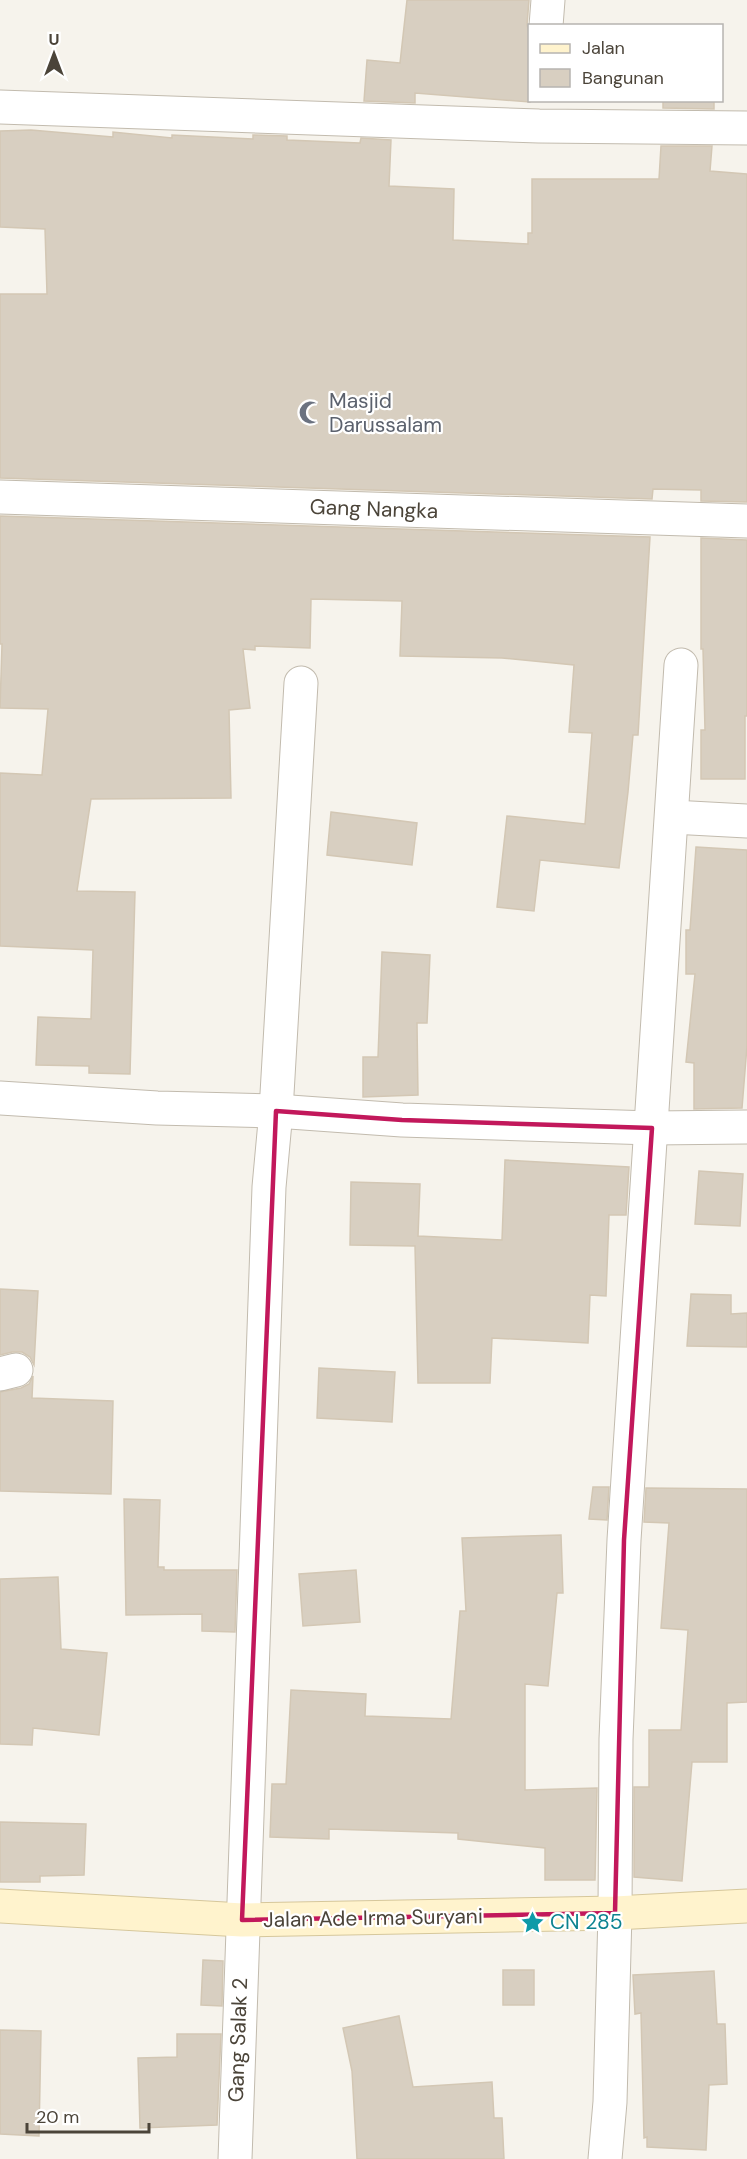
<svg xmlns="http://www.w3.org/2000/svg" width="747" height="2159" viewBox="0 0 747 2159" font-family="'DM Sans',sans-serif">
  <style>
    .building { fill: #d8cfc1; stroke: #d3c7b4; stroke-width: 1.5 }
    .lines { fill: none; stroke-linecap: round; stroke-linejoin: round }
    .street-casing { stroke: #c2bbae; stroke-width: 35 }
    .secondary-casing { stroke: #d6c79b; stroke-width: 35 }
    .street { stroke: #fff; stroke-width: 33 }
    .secondary { stroke: #fff3cd; stroke-width: 33 }
    .marked { fill: none; stroke: #c2185b; stroke-width: 4.5; stroke-linejoin: round }
    .labels { text-anchor: middle; stroke-width: 4.5; stroke-linejoin: round; paint-order: stroke }
    .worship-label { font-size: 21px; fill: #5b616d; stroke: #fff; text-anchor: start }
    .street-label { font-size: 21px; fill: #4b4439; stroke: #fff }
    .culture-label { font-size: 21px; fill: #0d838f; stroke: #fff; text-anchor: start }
  </style>
  <rect width="100%" height="100%" fill="#f6f3ec"/>
  <g class="building">
    <path d="M407,0h122l-2,25 3,10v67l-115,-9v10l-51,-2 3,-41 33,3z"/>
    <path d="M663,100h51v9l-51,-1z"/>
    <path d="M31,130l82,7v-5l59,6v-3l81,4v-4l34,1v4l73,3 1,-5 30,2 -2,46 65,3 -1,51 75,4v-11h4v-54h127l2,-33h51l-2,25 37,3v328l-46,-1v-11l-48,-1 -1,10 -652,-21v-184h47l-2,-65 -45,-2v-96z"/>
    <path d="M0,516l650,21 -12,198h-5l-5,57 -9,76 -79,-8 -6,51 -37,-4 10,-91 78,8 7,-91 -23,-1 5,-67 -72,-7 -102,-2 2,-55 -91,-2 -1,49 -55,-2v4l-12,-1 7,59 -21,2 2,88 -140,1 -14,92 58,1 -5,182 -41,-1v-7l-53,-1 2,-48 53,2 2,-69 -93,-4v-173l42,2 6,-66 -48,-1 2,-64h-2z"/>
    <path d="M701,538l46,2v176h-2v63h-44v-49h4l-2,-81h-2z"/>
    <path d="M331,812l86,11 -5,42 -85,-10z"/>
    <path d="M696,847l51,3v196l-5,62 -48,1v-46l-8,-1 9,-88h-9v-44h4z"/>
    <path d="M382,952l48,3 -3,68h-10l1,72 -55,2v-40h15z"/>
    <path d="M505,1160l124,7 -3,48h-17l-3,81 -16,-1 -2,48 -96,-5 -2,45h-72l-3,-137 -65,-1 1,-63 69,2 -2,52 84,4z"/>
    <path d="M699,1171l44,3 -3,52 -45,-2z"/>
    <path d="M0,1289l38,2 -4,74 -4,-8 -8,-5h-10l-12,3z"/>
    <path d="M691,1294l40,1v19l16,-1v34l-60,-1z"/>
    <path d="M319,1368l76,4 -3,50 -75,-4z"/>
    <path d="M33,1376l-1,22 81,3 -2,93 -111,-3v-99l21,-4 8,-4z"/>
    <path d="M593,1487h16l-2,33 -18,-1z"/>
    <path d="M646,1488l101,1v213l-20,1v59h-35l-10,119 -48,-4v-90h15v-57h32l7,-100 -27,-2 8,-105 -25,-1z"/>
    <path d="M124,1499l36,1 -2,67h6v3h73l-2,62 -33,-1v-17l-76,1z"/>
    <path d="M561,1535l2,58h-6l-9,93 -23,-2v106l72,-2 -2,92h-50v-32l-87,-9v-6l-129,-4v10l-59,-2 2,-53h14l5,-94 75,4 -1,22 86,3 9,-108h6l-4,-73z"/>
    <path d="M356,1570l4,52 -57,4 -4,-52z"/>
    <path d="M58,1577l3,72 46,4 -8,82 -66,-7 -1,17 -32,-1v-165z"/>
    <path d="M0,1822l86,2 -2,51 -44,1v6h-40z"/>
    <path d="M203,1960l20,1 -1,45 -21,-1z"/>
    <rect x="503" y="1970" width="31" height="35"/>
    <path d="M714,1971l3,53h8l2,60 -18,1 -3,65 -59,-3v-10l-3,1 -3,-125 -6,1 -2,-39z"/>
    <path d="M399,2016l14,71 79,-5 2,36h8l2,41h-147l-5,-88 -9,-43z"/>
    <path d="M0,2030l41,1 -2,105 -39,-2z"/>
    <path d="M177,2034h44l-4,91 -77,3 -2,-70 39,-1z"/>
  </g>
  <g class="lines">
    <defs>
      <g id="street">
        <path d="M546,26l2,-26"/>
        <path d="M0,107l539,19 208,2"/>
        <path d="M0,497l747,24"/>
        <path d="M672,817l75,4"/>
        <path d="M0,1098l157,10 119,3 126,9 250,8 95,-1"/>
        <path d="M0,1374l16,-4"/>
        <path d="M235,2159l34,-972 7,-76 25,-428"/>
        <path d="M605,2159l5,-57 5,-189 1,-174 8,-199 57,-875"/>
      </g>
      <path id="secondary" d="M0,1906l242,14 373,-7 132,-7"/>
    </defs>
    <use href="#street" class="street-casing"/>
    <use href="#secondary" class="secondary-casing"/>
    <use href="#street" class="street"/>
    <use href="#secondary" class="secondary"/>
  </g>
  <path class="marked" d="M276,1111l126,9 250,8 -28,412 -9,373 -373,7z"/>
  <defs>
    <symbol id="mosque-bare" viewBox="-9 -9 18 18"><path d="M3.5-4.9A6 6 0 1 0 3.5 4.9A5 5 0 1 1 3.5-4.9Z" fill="#6b7280" stroke="#fff" stroke-width="2.5" paint-order="stroke"/></symbol>
    <symbol id="sight-bare" viewBox="-9 -9 18 18"><path d="M0-6L1.8-2.2L6-1.7L2.9 1.2L3.7 5.4L0 3.3L-3.7 5.4L-2.9 1.2L-6-1.7L-1.8-2.2Z" fill="#0f9aa8" stroke="#fff" stroke-width="2.5" paint-order="stroke"/></symbol>
  </defs>
  <g fill-rule="evenodd">
    <use href="#mosque-bare" x="294" y="396" width="33" height="33"/>
    <use href="#sight-bare" x="516" y="1906" width="33" height="33"/>
  </g>
  <g class="labels">
    <g class="worship-label">
      <text x="329" y="408">Masjid<tspan x="329" dy="24">Darussalam</tspan></text>
    </g>
    <g class="street-label">
      <text transform="translate(374 509) rotate(2)" y="7">Gang Nangka</text>
      <text transform="translate(373 1918) rotate(-1)" y="7">Jalan Ade Irma Suryani</text>
      <text transform="translate(238 2040) rotate(-88)" y="7">Gang Salak 2</text>
    </g>
    <g class="culture-label">
      <text x="550" y="1929">CN 285</text>
    </g>
  </g>
  <rect x="528" y="24" width="195" height="78" fill="#ffffff" stroke="#b7b4b0" stroke-width="1.5"/>
  <rect x="540" y="44" width="30" height="9" fill="#fff3cd" stroke="#b7b4b0" stroke-width="1.5"/>
  <text x="582" y="54" font-size="18" fill="#4b4439">Jalan</text>
  <rect x="540" y="69" width="30" height="18" fill="#d8cfc1" stroke="#b7b4b0" stroke-width="1.5"/>
  <text x="582" y="84" font-size="18" fill="#4b4439">Bangunan</text>
  <g transform="translate(54 54)" stroke="#ffffff" stroke-width="4.5" paint-order="stroke">
  <path d="M0-4.5L10 22L0 15L-10 22Z" fill="#4b4439"/>
  <text y="-9" font-size="16" font-weight="bold" text-anchor="middle" fill="#4b4439">U</text>
  </g>
  <path d="M27 2123v9h122v-9" fill="none" stroke="#4b4439" stroke-width="3"/>
  <text x="36" y="2123" font-size="18" fill="#4b4439" stroke="#ffffff" stroke-width="4.5" paint-order="stroke">20 m</text>
</svg>
